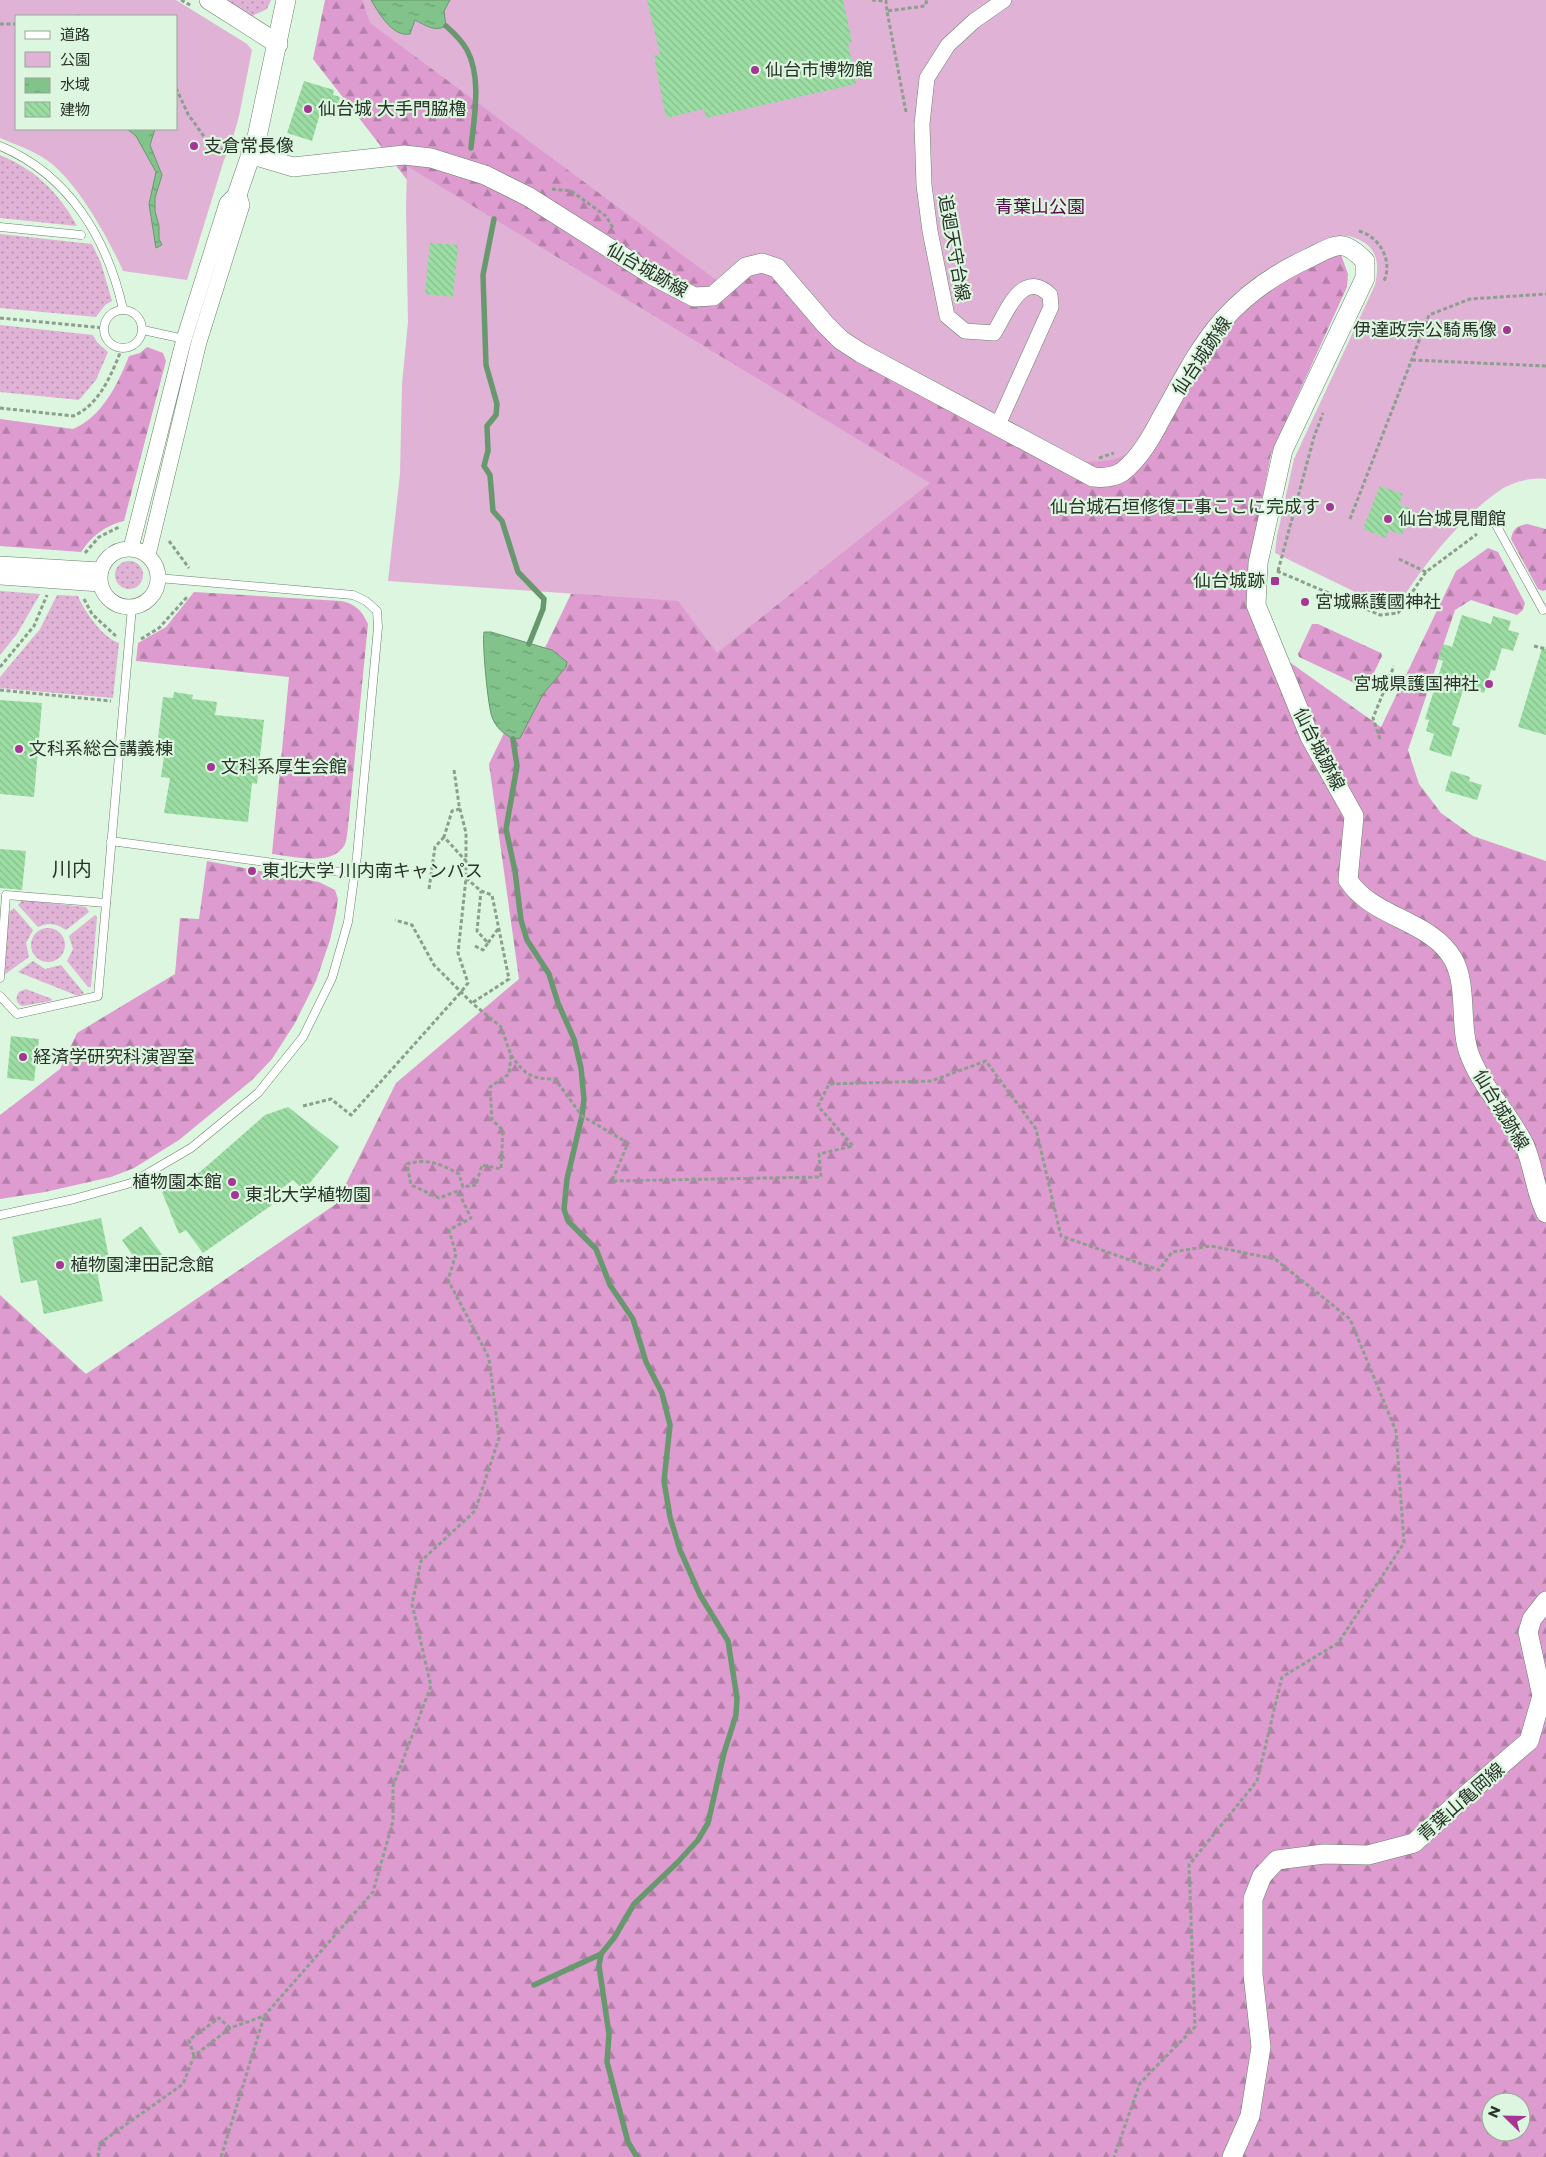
<svg xmlns="http://www.w3.org/2000/svg" width="1546" height="2157" viewBox="0 0 1546 2157" font-family="Montserrat,'Noto Sans JP',sans-serif">
  <style>
    .grass { fill: url(#grass-dots) }
    .forest { fill: url(#forest-firs); fill-rule: evenodd }
    .park { fill: #e0b2d6; fill-rule: evenodd }
    .water { fill: url(#water-ripples); stroke: #67986e }
    .lines { fill: none; stroke-linecap: round; stroke-linejoin: round }
    .stream { stroke: #67986e; stroke-width: 5.5 }
    .building { fill: url(#building-back-hatch) }
    .service-casing { stroke: #6a806c; stroke-width: 9 }
    .minor-casing { stroke: #6a806c; stroke-width: 16 }
    .tertiary-casing { stroke: #6a806c; stroke-width: 20 }
    .path { stroke: #8c9e8e; stroke-width: 3; stroke-dasharray: 4 2.5; stroke-linecap: butt }
    .service { stroke: #fff; stroke-width: 8 }
    .minor { stroke: #fff; stroke-width: 15 }
    .tertiary { stroke: #fff; stroke-width: 19 }
    .poi-dot { fill: #a53694; stroke: #ddf6df; stroke-width: 2 }
    .labels { text-anchor: middle; stroke-width: 4.5; stroke-linejoin: round; paint-order: stroke }
    .poi-label { font-size: 18px; fill: #29332a; stroke: #ddf6df; text-anchor: start }
    .park-label { font-size: 18px; fill: #55044b; stroke: #ddf6df }
    .street-label { font-size: 18px; fill: #29332a; stroke: #ddf6df }
    .quarter-label { font-size: 20px; fill: #29332a; stroke: #ddf6df }
  </style>
  <defs>
    <pattern id="grass-dots" width="8" height="8" patternUnits="userSpaceOnUse" patternTransform="scale(1.25)"><rect width="8" height="8" fill="#e0b2d6"/><path d="M2 2h.1M6 6h.1" fill="none" stroke="#b691ae" stroke-width="1.8" stroke-linecap="round"/></pattern>
    <pattern id="forest-firs" width="22" height="20" patternUnits="userSpaceOnUse" patternTransform="scale(1.25)"><rect width="22" height="20" fill="#dd9bcf"/><path d="M5 1l3.5 6h-7zM16 11l3.5 6h-7z" fill="#b37fa8"/></pattern>
    <pattern id="water-ripples" width="26" height="14" patternUnits="userSpaceOnUse" patternTransform="scale(1.25)"><rect width="26" height="14" fill="#82c38b"/><path d="M2 4q2-2 4 0t4 0M15 11q2-2 4 0t4 0" fill="none" stroke="#6a9f72"/></pattern>
    <pattern id="building-back-hatch" width="6" height="6" patternUnits="userSpaceOnUse" patternTransform="scale(1.25)"><rect width="6" height="6" fill="#9cdda4"/><path d="M-1 5l2 2M0 0l6 6M5-1l2 2" fill="none" stroke="#86be8d"/></pattern>
  </defs>
  <rect width="100%" height="100%" fill="#ddf6df"/>
  <g class="grass">
    <path d="M226,0h45l-4,9 -15,7z"/>
    <path d="M0,155c36,15 58,37 77,71l-77,-8z"/>
    <path d="M0,234l92,10 9,19 11,38 -7,4 -9,12 -96,-9z"/>
    <path d="M0,325l93,10 4,7 11,10 -12,28 -17,20 -79,-8z"/>
    <circle cx="129" cy="575" r="14"/>
    <path d="M0,591l40,3 -23,40 -17,21z"/>
    <path d="M57,595l21,1c6,15 25,42 41,47l-6,55 -113,-10v-11l40,-48z"/>
    <path d="M22,900l64,7 3,5 -23,18c-10,-7 -17,-8 -28,-3l-20,-22z"/>
    <path d="M14,908l19,22 -7,13 3,14 -25,18 5,-63z"/>
    <path d="M95,915l2,2 -6,70h-3l-21,-26 6,-12 -4,-13z"/>
    <circle cx="48" cy="945" r="17"/>
    <path d="M33,961l12,8 16,-4 23,28 -6,3 -60,-24z"/>
    <path d="M26,989l26,10 -1,2 -29,5c-6,-3 -7,-8 -3,-14z"/>
  </g>
  <g class="forest">
    <path d="M325,0h1221l-203,214 -7,27 12,33 -1,13 -76,167 -20,103 10,49 27,55 93,66 75,-156 32,-23 10,4 27,51 -2,7 -6,5 -46,-15 -16,10 -47,140 11,34 22,29 32,23 73,25v1296h-1546v-862l86,79 250,-170 60,-121 123,-104 -30,-215 82,-170 131,-20 -280,-375 -109,-140zM1491,2102h30v30h-30z"/>
    <path d="M147,347l16,6 3,8 -42,160c-20,5 -32,15 -43,31l-81,-6v-127l73,10c29,-12 45,-45 56,-73l11,-3z"/>
    <path d="M1527,524l19,5v61l-3,1 -5,-2 -27,-50c2,-11 6,-13 16,-15z"/>
    <path d="M194,592l147,9c15,3 21,10 27,23l-20,203c-1,6 -1,14 -4,19 -13,21 -51,10 -72,8l17,-177 -153,-16 2,-18 28,-16z"/>
    <path d="M1312,624h6l63,29 1,3 -14,29 -5,2 -64,-30 -1,-3z"/>
    <path d="M207,861l112,21 16,8 3,9 -2,14 -6,27 -14,41 -21,42 -23,36 -20,21 -73,60 -45,28 -23,9 -66,15 -45,7v-84l60,-46 17,-36 98,-59 5,-56 19,1z"/>
  </g>
  <g class="park">
    <path d="M0,0h176l71,44 5,6 -13,66 -7,25 -8,19 -37,120 -64,-9c-14,-32 -49,-96 -81,-114 -13,-8 -28,-13 -42,-19zM16,16h160v113h-160z"/>
    <path d="M362,0h1184v479c-13,-2 -33,3 -44,10 -37,24 -80,77 -102,114l-16,3 -109,-53 2,-17 17,-77 81,-174c4,-19 4,-35 -15,-45 -20,-11 -41,1 -59,12 -12,6 -26,12 -36,20 -33,25 -62,58 -85,92 -17,27 -29,66 -52,88 -12,11 -32,9 -47,10l-197,-105 -38,-24 -50,-55 -63,-10 -17,12 -346,-257z"/>
    <path d="M407,166l523,317 -213,170 -39,-52 -290,-20 12,-107 2,-90 6,-62 -2,-114z"/>
  </g>
  <g class="water">
    <path d="M371,0h79l-6,11 2,15c-12,6 -19,0 -31,-6l-5,14c-18,3 -31,-21 -39,-34z"/>
    <path d="M127,129h28l-5,16 12,30 -7,23v13l4,15v13l3,6 -6,3 -7,-44 7,-32 -20,-36z"/>
    <path d="M484,632h7l61,18 15,12 -1,5 -23,27 -23,44 -7,1c-10,-6 -17,-11 -21,-22 -4,-10 -10,-73 -8,-85z"/>
  </g>
  <g class="lines">
    <g class="stream">
      <path d="M446,26c8,7 16,15 21,24 15,28 7,68 4,98"/>
      <path d="M494,219l-11,56 3,90 11,39 -1,11 -9,11 1,25 -4,15 6,9 3,36 9,10 16,51 26,27 -1,10 -14,35"/>
      <path d="M513,739l4,27 -11,63 9,42 6,49 6,20 22,34 9,29 16,36 7,29 3,31 -2,17 -15,63 -3,30 4,12 28,28 14,36 23,34 13,43 16,31 8,32 -6,56 6,36 10,33 20,45 28,46 9,57 -1,17 -12,38 -16,70 -10,17 -21,23 -43,41 -20,34 -13,16 -2,12 10,68 -2,28 21,80 9,15"/>
      <path d="M534,1985l67,-31"/>
    </g>
  </g>
  <g class="building">
    <path d="M647,0h196l9,42 -4,1 8,41 -150,34 -2,-9 -38,9 -12,-62 6,-2z"/>
    <path d="M304,81l30,9 -1,5 7,2 -6,21 -14,-4 -8,27 -25,-8z"/>
    <path d="M430,243l28,2 -5,52 -28,-3z"/>
    <path d="M1380,486l23,8 -4,10 13,5 -10,26 -13,-5 -3,8 -23,-9z"/>
    <path d="M1462,615l29,9 2,-8 18,5 -3,9 11,3 -6,18 -11,-3 -7,23 -4,-1 -7,23 -20,-6 -12,38 8,3 -9,29 -22,-7 5,-16 -8,-3 3,-11 -4,-1 18,-58 -5,-2 5,-15 9,3z"/>
    <path d="M1542,648l4,1v86l-28,-8z"/>
    <path d="M174,692l19,3 -1,4 25,3 -2,13 49,5 -7,64 -5,-1 -4,39 -84,-9 6,-35 -9,-1 3,-21 -8,-1 7,-58 10,1z"/>
    <path d="M0,700l42,3 -8,94 -34,-3z"/>
    <path d="M1451,771l19,6 -1,4 13,4 -5,15 -32,-9z"/>
    <path d="M0,849l26,2 -4,39 -22,-2z"/>
    <path d="M11,1036l28,3 -5,42 -27,-3z"/>
    <path d="M288,1107l51,40 -35,43 -11,-10 -26,19 5,6 -69,48 -17,-23 -7,4 -17,-42 38,-20 65,-57z"/>
    <path d="M101,1218l9,45 -14,4 7,34 -59,13 -7,-34 -16,3 -9,-46z"/>
    <path d="M141,1226l23,31 -20,15 -22,-32z"/>
  </g>
  <g class="lines">
    <defs>
      <g id="service">
        <path d="M0,146c69,29 107,92 123,163"/>
        <path d="M0,227l81,8"/>
        <circle cx="123" cy="329" r="19"/>
        <path d="M143,330l41,9"/>
        <path d="M1495,523l48,87"/>
        <path d="M111,841l244,33"/>
        <path d="M0,978l6,-83 100,8"/>
        <path d="M0,996l17,18 81,-18 34,-389"/>
        <path d="M0,1215l74,-16 57,-16 60,-35 67,-55 45,-56 29,-59 16,-56 9,-66 21,-229 -1,-16 -11,-10 -13,-6 -195,-17"/>
      </g>
      <g id="minor">
        <path d="M997,427l54,-120 -1,-12c-28,-27 -43,17 -56,38l-29,-2 -18,-15 -17,-85 -6,-46 -2,-61 5,-46 21,-33 26,-24 30,-21"/>
        <path d="M131,548l53,-209 43,-136 11,-11 4,13 -43,137 -51,213"/>
        <circle cx="129" cy="578" r="29"/>
        <path d="M0,564l101,6"/>
        <path d="M0,577l100,7"/>
      </g>
      <g id="tertiary">
        <path d="M209,0l69,44"/>
        <path d="M250,154l43,13 111,-12 27,3 54,17 44,22 123,78 42,22 19,-1 33,-29 16,-4 15,5 48,56 16,16 20,13 232,124c10,1 20,1 29,-5 18,-14 30,-36 40,-55 19,-33 36,-69 61,-97 24,-27 53,-47 86,-62 27,-13 33,-21 56,3v17l-82,172 -25,113 -2,42 54,132 44,79 -6,64c24,38 83,40 105,79 15,26 6,67 16,94 12,34 39,59 55,91 10,22 11,48 22,69"/>
        <path d="M238,192l19,-55 29,-137"/>
        <path d="M1232,2157l18,-41 11,-69 -8,-73v-75l9,-23 15,-16 47,-6 44,1 46,-12 52,-48 63,-54 13,-45 -14,-64 4,-13 14,-18"/>
      </g>
    </defs>
    <use href="#service" class="service-casing"/>
    <use href="#minor" class="minor-casing"/>
    <use href="#tertiary" class="tertiary-casing"/>
    <g class="path">
      <path d="M181,0l11,6"/>
      <path d="M872,0l14,1 1,10"/>
      <path d="M77,16h3"/>
      <path d="M0,24h16"/>
      <path d="M176,88l12,26 22,31 22,8"/>
      <path d="M906,112l-19,-101 38,-5 2,-6"/>
      <path d="M552,189l19,2 35,25 7,12"/>
      <path d="M1359,231c21,6 34,30 25,50"/>
      <path d="M0,318l104,10"/>
      <path d="M1412,360l134,6"/>
      <path d="M0,408l73,8c27,-11 39,-43 49,-68"/>
      <path d="M1099,458l15,-5"/>
      <path d="M1350,519l79,-204 41,-16 76,-5"/>
      <path d="M169,541l20,27"/>
      <path d="M85,553l14,-16 20,-10"/>
      <path d="M1399,559l27,13"/>
      <path d="M1277,571l103,44 18,-2 28,-41 51,-38"/>
      <path d="M1278,571l36,-134 9,-24"/>
      <path d="M84,599l8,15 25,23"/>
      <path d="M141,639l18,-11 29,-32"/>
      <path d="M1534,646l12,3"/>
      <path d="M0,667l34,-41 13,-31"/>
      <path d="M0,690l111,11"/>
      <path d="M1380,739l-7,-21 21,-52"/>
      <path d="M454,770l5,35 7,28v45"/>
      <path d="M460,809l-8,2 -8,26 22,24"/>
      <path d="M429,889l6,-42 9,-10"/>
      <path d="M488,943l10,-14"/>
      <path d="M475,946l8,4 5,-7 -11,-12 4,-40"/>
      <path d="M511,1055c14,20 20,24 44,24l27,37 46,27 -16,38 209,-4 -2,-23 34,-8 -35,-40 11,-22 102,-3 55,-20 50,68 25,107 98,34 13,-18 39,-6 64,13 75,60 46,112 8,112 -66,100 -56,34 -25,104 -68,84 6,162 -55,56 -26,74"/>
      <path d="M303,1106l28,-7 20,16 110,-123 7,-9 -10,-30 8,-75 15,13 11,4 17,84 -37,24"/>
      <path d="M194,2056l-5,-16 30,-22 11,10"/>
      <path d="M98,2157l2,-14 83,-59 11,-28 36,-28 34,-12 109,-124 20,-71v-35l38,-100 -19,-82 9,-43 54,-50 24,-73 -10,-80 -41,-78 8,-26 -7,-24 22,-12 -13,-27 -19,7 -28,-13 -4,-21c19,-6 35,0 52,10l4,13 13,-2 6,-20 19,4 2,-39 -11,-10 -2,-33 19,-13 2,-19 -10,-28 -29,-24 -38,-38 -22,-40 -17,-5"/>
      <path d="M221,2157l43,-140"/>
    </g>
    <use href="#service" class="service"/>
    <use href="#minor" class="minor"/>
    <use href="#tertiary" class="tertiary"/>
  </g>
  <g class="poi-dot">
    <circle cx="755" cy="70" r="5"/>
    <circle cx="308" cy="109" r="5"/>
    <circle cx="194" cy="146" r="5"/>
    <circle cx="1507" cy="330" r="5"/>
    <circle cx="1330" cy="507" r="5"/>
    <circle cx="1388" cy="519" r="5"/>
    <rect x="1270" y="576" width="10" height="10" rx="2.5"/>
    <circle cx="1305" cy="602" r="5"/>
    <circle cx="1489" cy="684" r="5"/>
    <circle cx="19" cy="749" r="5"/>
    <circle cx="211" cy="767" r="5"/>
    <circle cx="252" cy="871" r="5"/>
    <circle cx="23" cy="1057" r="5"/>
    <circle cx="232" cy="1182" r="5"/>
    <circle cx="235" cy="1195" r="5"/>
    <circle cx="60" cy="1265" r="5"/>
  </g>
  <g class="labels">
    <g class="poi-label">
      <text x="765" y="76">仙台市博物館</text>
      <text x="318" y="115">仙台城 大手門脇櫓</text>
      <text x="204" y="152">支倉常長像</text>
      <text x="1497" y="336" text-anchor="end">伊達政宗公騎馬像</text>
      <text x="1320" y="513" text-anchor="end">仙台城石垣修復工事ここに完成す</text>
      <text x="1398" y="525">仙台城見聞館</text>
      <text x="1265" y="587" text-anchor="end">仙台城跡</text>
      <text x="1315" y="608">宮城縣護國神社</text>
      <text x="1479" y="690" text-anchor="end">宮城県護国神社</text>
      <text x="29" y="755">文科系総合講義棟</text>
      <text x="221" y="773">文科系厚生会館</text>
      <text x="262" y="877">東北大学 川内南キャンパス</text>
      <text x="33" y="1063">経済学研究科演習室</text>
      <text x="222" y="1188" text-anchor="end">植物園本館</text>
      <text x="245" y="1201">東北大学植物園</text>
      <text x="70" y="1271">植物園津田記念館</text>
    </g>
    <g class="park-label">
      <text x="1040" y="213">青葉山公園</text>
    </g>
    <g class="street-label">
      <text transform="translate(954 248) rotate(80)" y="6">追廻天守台線</text>
      <text transform="translate(647 270) rotate(30)" y="6">仙台城跡線</text>
      <text transform="translate(1202 356) rotate(-56)" y="6">仙台城跡線</text>
      <text transform="translate(1319 749) rotate(63)" y="6">仙台城跡線</text>
      <text transform="translate(1501 1110) rotate(59)" y="6">仙台城跡線</text>
      <text transform="translate(1461 1802) rotate(-41)" y="6">青葉山亀岡線</text>
    </g>
    <g class="quarter-label">
      <text x="72" y="876">川内</text>
    </g>
  </g>
  <rect x="15" y="15" width="162" height="115" fill="#ddf6df" stroke="#95a897"/>
  <rect x="25" y="31" width="25" height="8" fill="#ffffff" stroke="#95a897"/>
  <text x="60" y="40" font-size="15" fill="#29332a">道路</text>
  <rect x="25" y="52" width="25" height="15" fill="#e0b2d6" stroke="#95a897"/>
  <text x="60" y="65" font-size="15" fill="#29332a">公園</text>
  <rect x="25" y="78" width="25" height="15" fill="url(#water-ripples)" stroke="#95a897"/>
  <text x="60" y="90" font-size="15" fill="#29332a">水域</text>
  <rect x="25" y="102" width="25" height="15" fill="url(#building-back-hatch)" stroke="#95a897"/>
  <text x="60" y="115" font-size="15" fill="#29332a">建物</text>
  <g transform="translate(1506 2117) rotate(293)"><circle r="24" fill="#ddf6df" stroke="#95a897"/>
  <path d="M0-4L9 19L0 12L-9 19Z" fill="#a53694"/>
  <text y="-8" font-size="14" font-weight="bold" text-anchor="middle" fill="#29332a">N</text>
  </g>
</svg>
